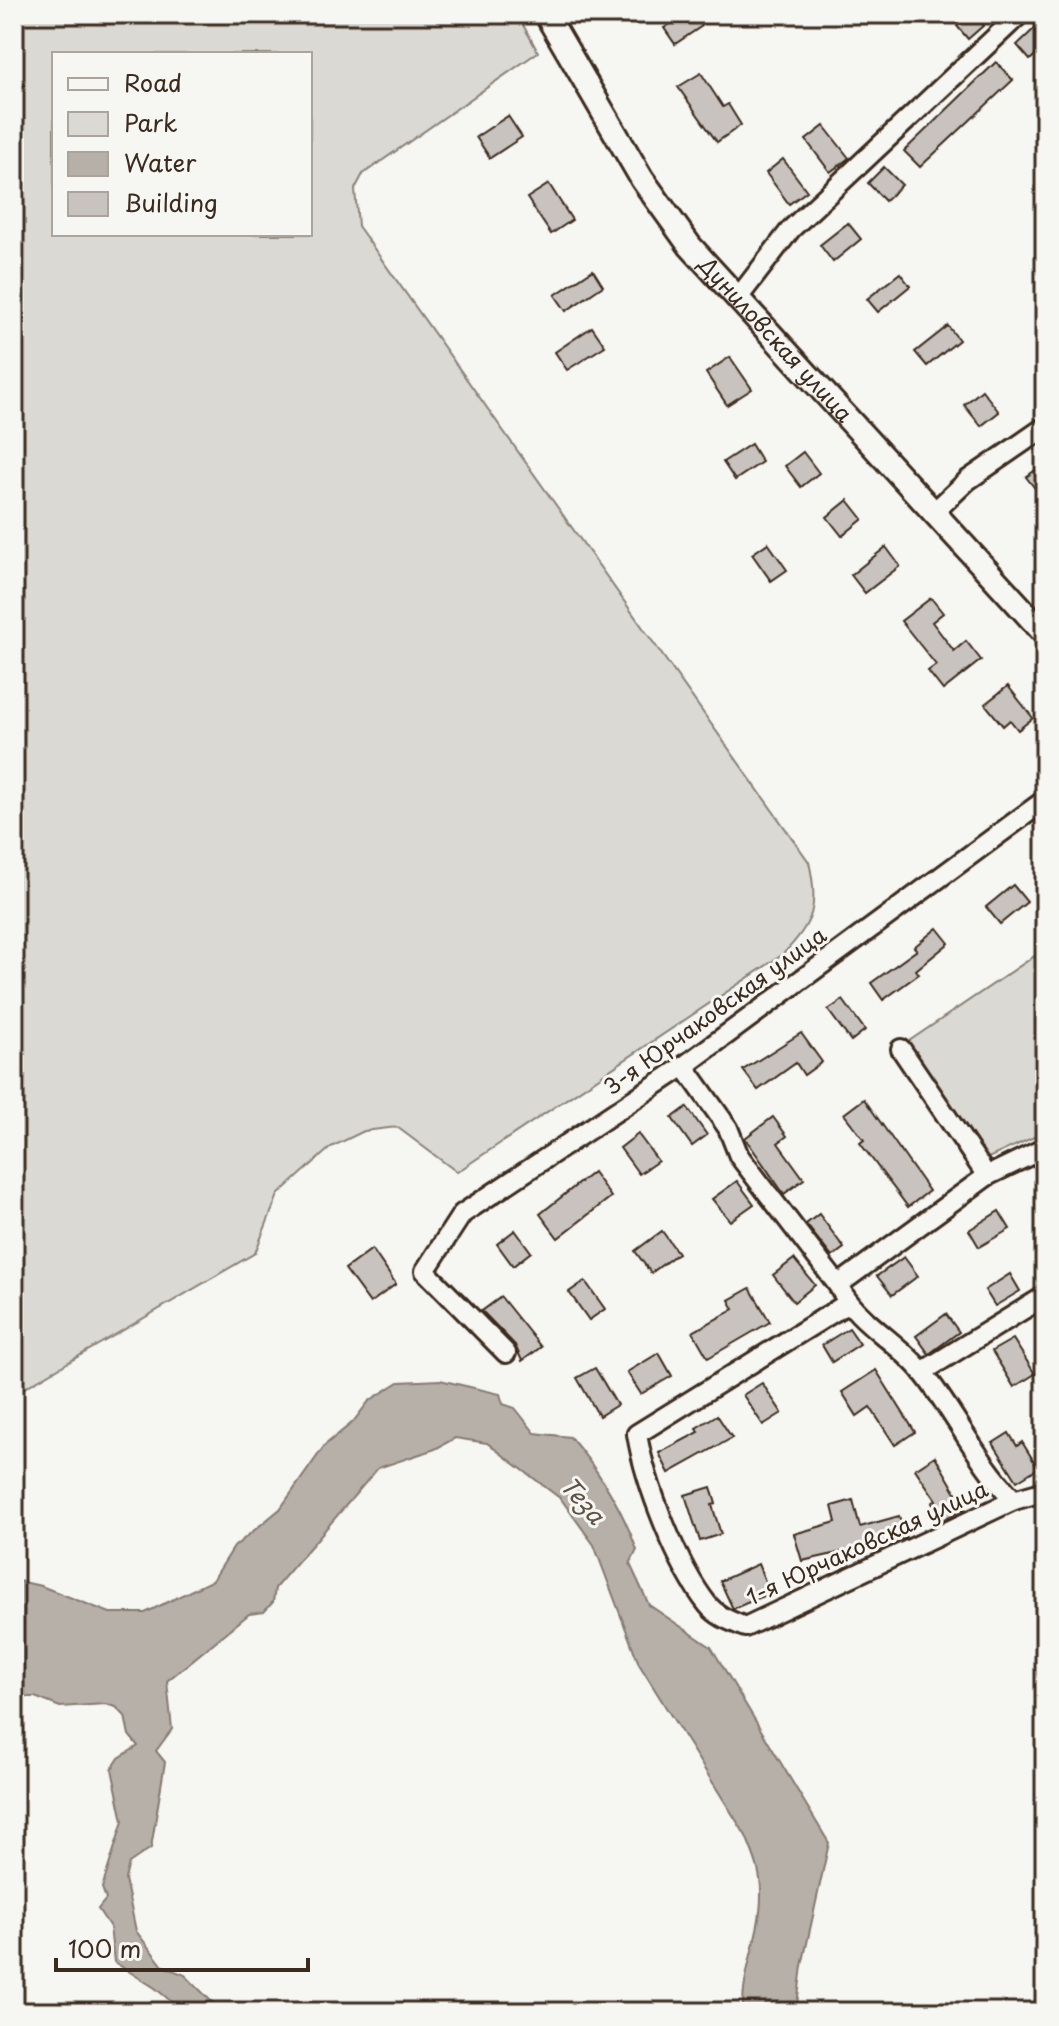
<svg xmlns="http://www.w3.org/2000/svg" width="1059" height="2026" viewBox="0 0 1059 2026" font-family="'Playpen Sans',sans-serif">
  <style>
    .green { fill: #dad9d3; stroke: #8a8278; stroke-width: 2; fill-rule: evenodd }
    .water { fill: #b6b0a9; stroke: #857a71; stroke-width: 2 }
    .building { fill: #c8c3be; stroke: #3b2a1e; stroke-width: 2 }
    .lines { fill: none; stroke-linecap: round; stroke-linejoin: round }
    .minor-casing { stroke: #3b2a1e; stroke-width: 24 }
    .major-casing { stroke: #3b2a1e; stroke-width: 28 }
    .minor { stroke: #f6f6f2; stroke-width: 18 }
    .major { stroke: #f6f6f2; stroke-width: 22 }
    .labels { text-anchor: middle; stroke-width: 6; stroke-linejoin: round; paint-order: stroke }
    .street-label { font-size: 22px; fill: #3b2a1e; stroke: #f6f6f2 }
    .water-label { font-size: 24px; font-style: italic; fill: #605248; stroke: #f6f6f2 }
  </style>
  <rect width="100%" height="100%" fill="#f6f6f2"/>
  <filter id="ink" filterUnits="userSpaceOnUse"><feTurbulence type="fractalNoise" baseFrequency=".0125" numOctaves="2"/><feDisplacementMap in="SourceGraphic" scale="16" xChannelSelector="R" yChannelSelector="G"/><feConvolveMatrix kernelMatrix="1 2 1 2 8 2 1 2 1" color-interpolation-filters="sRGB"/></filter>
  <g filter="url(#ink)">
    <g class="green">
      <path d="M14,14h503l21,38 -175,122 -8,15 3,37 451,636c10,44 5,61 -27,93l-325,217 -60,-45 -33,4 -33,16 -53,48 -23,58 -241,141zM54,54h256v180h-256z"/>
      <path d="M1045,949v183l-59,27 -80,-116z"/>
    </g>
    <path class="water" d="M440,1380l60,14 3,10 12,4 20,25 35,4c29,34 52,71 67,113l-7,14 19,41 62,42 118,196 -27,123 -6,46h-53c-2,-40 18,-77 18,-116 1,-22 -7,-41 -15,-60l-107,-172 -45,-119 -33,-46 -74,-56 -32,-5 -20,11 -57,19 -103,120 -2,14 -9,10 -15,2 -82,67 5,48 -16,22 9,11 -14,86 -22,15 -4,16 11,52 27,35 22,9 37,37h-38l-29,-24 -41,-26 -4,-35 -12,-18 8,-10 -4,-11 21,-67 -11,-52 7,-11 19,-12 -9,-11 -4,-19 -9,-9 -11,-3 -45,3 -25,-10h-21v-117l27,6 69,27h35l68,-33 21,-33 46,-38 45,-64 28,-23 16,-21 30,-19z"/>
    <g class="building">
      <path d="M685,14h9l8,12 -27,18 -11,-16z"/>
      <path d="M971,14l13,11 -16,14 -11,-13z"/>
      <path d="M1036,27l9,10v9l-15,14 -13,-15z"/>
      <path d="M996,62l17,18 -93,87 -16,-16z"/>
      <path d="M701,73l22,34 5,-3 13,21 -24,17 -39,-55z"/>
      <path d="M508,116l14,21 -32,21 -14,-21z"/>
      <path d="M824,126l25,32 -19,14 -24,-32z"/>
      <path d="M783,159l24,32 -18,13 -23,-31z"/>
      <path d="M884,167l18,18 -17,16 -17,-18z"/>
      <path d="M549,184l23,36 -21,14 -24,-36z"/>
      <path d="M848,223l13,16 -28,23 -13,-17z"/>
      <path d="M593,270l10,16 -37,25 -11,-16z"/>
      <path d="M900,273l10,13 -32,26 -11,-13z"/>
      <path d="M948,326l11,14 -32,26 -12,-14z"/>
      <path d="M592,327l13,19 -38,24 -12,-18z"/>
      <path d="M730,357l22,32 -25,16 -21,-32z"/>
      <path d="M982,390l17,22 -18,14 -17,-21z"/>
      <path d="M751,444l11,18 -27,18 -12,-18z"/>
      <path d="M803,452l16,21 -18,14 -16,-21z"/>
      <path d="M1045,463v38l-19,-24z"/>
      <path d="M848,500l15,19 -21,17 -15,-19z"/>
      <path d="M768,543l19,27 -16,11 -19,-27z"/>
      <path d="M886,547l14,19 -35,27 -14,-18z"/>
      <path d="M931,598l12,15 -11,9 22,29 12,-10 15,19 -38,30 -15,-19 8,-6 -35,-44z"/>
      <path d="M1008,686l25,32 -15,12 -8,-10 -7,6 -18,-22z"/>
      <path d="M1013,885l14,17 -27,22 -14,-17z"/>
      <path d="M937,928l12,15 -33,27 3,4 -36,26 -12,-17 46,-33 -3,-3z"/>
      <path d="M843,1000l22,30 -14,11 -23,-31z"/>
      <path d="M801,1033l21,29 -18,13 -8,-12 -38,27 -15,-20z"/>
      <path d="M864,1099l65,92 -21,16 -48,-64 4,-3 -20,-26z"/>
      <path d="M687,1107l20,28 -15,11 -20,-28z"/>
      <path d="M773,1117l14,19 -9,7 26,36 -20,15 -39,-56z"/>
      <path d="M638,1134l20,27 -19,13 -19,-26z"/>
      <path d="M593,1172l18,25 -53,41 -18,-24z"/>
      <path d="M737,1181l17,23 -24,17 -18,-22z"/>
      <path d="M999,1211l11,18 -31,18 -10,-17z"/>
      <path d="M819,1214l25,34 -12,9 -26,-33z"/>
      <path d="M515,1230l16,22 -18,14 -16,-22z"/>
      <path d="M662,1231l16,22 -27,20 -16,-22z"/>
      <path d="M372,1249l24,35 -26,19 -25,-34z"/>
      <path d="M904,1257l14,19 -26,19 -15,-19z"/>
      <path d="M794,1259l21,26 -21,17 -21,-27z"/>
      <path d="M1010,1274l10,17 -25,15 -10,-16z"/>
      <path d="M585,1281l20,28 -16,11 -20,-28z"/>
      <path d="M750,1288l20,34 -62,36 -15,-26 41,-23 -5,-9z"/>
      <path d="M501,1297l40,50 -19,14 -7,-16 -33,-34z"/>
      <path d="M946,1314l13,18 -30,22 -13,-18z"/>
      <path d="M849,1328l11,16 -28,18 -10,-17z"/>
      <path d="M1013,1339l22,35 -21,13 -22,-36z"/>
      <path d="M659,1353l13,23 -31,18 -14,-22z"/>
      <path d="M595,1368l22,37 -18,11 -22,-38z"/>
      <path d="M876,1370l39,62 -20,13 -25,-38 -13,9 -15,-24z"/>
      <path d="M762,1383l20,30 -19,12 -20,-30z"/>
      <path d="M717,1415l15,23 -63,35 -10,-20 40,-21 -3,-4z"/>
      <path d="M1009,1433l8,13 5,-4 16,26 -21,13 -24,-38z"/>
      <path d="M935,1456l30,52 -22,12 -11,-17 4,-3 -21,-31z"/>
      <path d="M711,1487l5,17 -4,1 9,29 -21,7 -15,-46z"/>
      <path d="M853,1500l7,27 39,-11 7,22 -104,23 -8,-27 42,-12 -4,-16z"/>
      <path d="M758,1564l12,29 -37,16 -13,-28z"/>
    </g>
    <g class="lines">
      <defs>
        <g id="minor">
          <path d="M738,298l53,-69 229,-215"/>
          <path d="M933,513l35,-33 77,-53"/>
          <path d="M901,1049l86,127 58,-28"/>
          <path d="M684,1066l44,62 11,28 99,129c19,38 60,56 86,89 32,41 54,89 90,126"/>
          <path d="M838,1285l149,-109"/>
          <path d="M848,1303l-211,131c8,49 40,132 71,171 10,12 23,16 37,22l269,-127 31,-9"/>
          <path d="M506,1353l-81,-82 37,-57 222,-148 361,-266"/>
          <path d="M922,1372l123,-76"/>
        </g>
        <g id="major">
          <path id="s1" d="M546,14l96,165 48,67 355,388"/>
        </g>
      </defs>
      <use href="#minor" class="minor-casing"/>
      <use href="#major" class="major-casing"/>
      <use href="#minor" class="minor"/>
      <use href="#major" class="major"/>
    </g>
  </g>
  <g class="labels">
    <g class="street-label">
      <text dy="8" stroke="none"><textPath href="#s1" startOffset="400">Дуниловская улица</textPath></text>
      <text transform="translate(715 1011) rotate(-36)" y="8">3-я Юрчаковская улица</text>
      <text transform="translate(867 1543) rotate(-25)" y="8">1-я Юрчаковская улица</text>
    </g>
    <g class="water-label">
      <text transform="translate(582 1501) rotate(49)" y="8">Теза</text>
    </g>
  </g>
  <rect width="1059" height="2026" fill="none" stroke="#f6f6f2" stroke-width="48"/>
  <rect x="24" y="24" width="1011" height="1978" fill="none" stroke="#3b2a1e" stroke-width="3" filter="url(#ink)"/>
  <rect x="52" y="52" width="260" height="184" fill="#f6f6f2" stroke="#aba49d" stroke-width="2"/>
  <rect x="68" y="78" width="40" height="12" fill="#f6f6f2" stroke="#aba49d" stroke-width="2"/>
  <text x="124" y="92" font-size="24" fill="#3b2a1e">Road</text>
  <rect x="68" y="112" width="40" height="24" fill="#dad9d3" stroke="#aba49d" stroke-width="2"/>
  <text x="124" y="132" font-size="24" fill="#3b2a1e">Park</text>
  <rect x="68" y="152" width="40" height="24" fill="#b6b0a9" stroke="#aba49d" stroke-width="2"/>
  <text x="124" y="172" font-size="24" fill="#3b2a1e">Water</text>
  <rect x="68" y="192" width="40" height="24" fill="#c8c3be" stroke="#aba49d" stroke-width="2"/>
  <text x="124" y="212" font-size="24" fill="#3b2a1e">Building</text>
  <path d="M56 1958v12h252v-12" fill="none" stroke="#3b2a1e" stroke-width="4"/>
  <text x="68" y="1958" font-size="24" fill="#3b2a1e" stroke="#f6f6f2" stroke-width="6" paint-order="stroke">100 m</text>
</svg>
